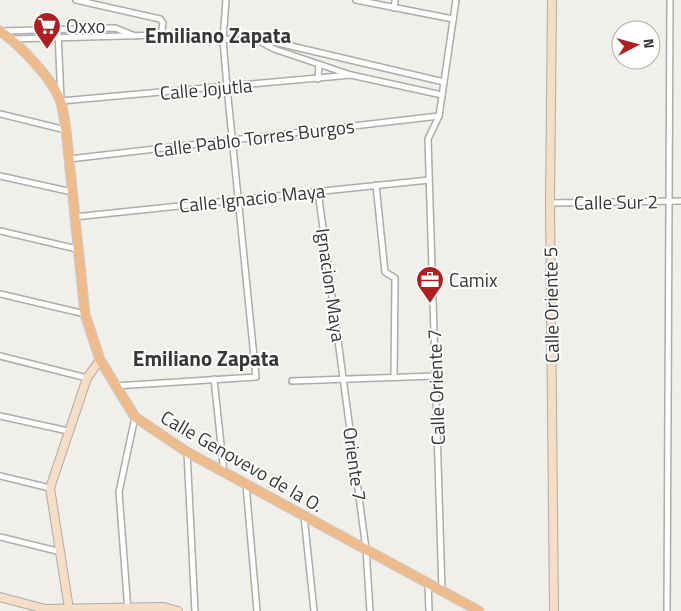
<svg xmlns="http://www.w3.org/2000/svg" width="681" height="611" viewBox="0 0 681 611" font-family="'Titillium Web',sans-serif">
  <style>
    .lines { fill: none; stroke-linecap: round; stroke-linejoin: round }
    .street-casing { stroke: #adaca7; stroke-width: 8 }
    .secondary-casing { stroke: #adaca7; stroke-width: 10 }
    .primary-casing { stroke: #cbcbca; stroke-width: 11 }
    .street { stroke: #fff; stroke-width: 5 }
    .secondary { stroke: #f6ddc6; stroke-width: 8 }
    .primary { stroke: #eebb8c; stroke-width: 9 }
    .labels { text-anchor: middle; stroke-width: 4; stroke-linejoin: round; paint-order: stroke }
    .poi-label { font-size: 19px; fill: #383735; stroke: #fff; text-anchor: start }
    .street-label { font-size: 19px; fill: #383735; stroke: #fff }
    .quarter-label { font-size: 21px; font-weight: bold; fill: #383735; stroke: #fff }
  </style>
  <rect width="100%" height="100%" fill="#f0efea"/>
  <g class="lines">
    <defs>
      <g id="street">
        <path d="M76,0l84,19 3,4 -2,12"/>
        <path d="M356,0l97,19"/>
        <path d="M394,8l1,-8"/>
        <path d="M2,31l113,-3 20,8"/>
        <path d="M58,31l3,70 290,-26"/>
        <path d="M12,39l149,-4 113,7 170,40"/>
        <path d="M263,43l11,6 77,26 91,20"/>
        <path d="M318,79l1,-14"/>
        <path d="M0,114l66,16"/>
        <path d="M69,159l370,-43"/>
        <path d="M0,176l72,16"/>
        <path d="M376,185l9,87 10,6 -1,99"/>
        <path d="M318,191l48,358 4,62"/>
        <path d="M550,203l131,-2"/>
        <path d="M74,217l355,-37"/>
        <path d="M0,231l77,18"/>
        <path d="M0,294l85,20"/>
        <path d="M0,356l87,22"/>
        <path d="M214,379l10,94"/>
        <path d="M292,381l143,-5"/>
        <path d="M115,386l141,-9 -29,-290 -4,-47 3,-40"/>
        <path d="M0,416l68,15"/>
        <path d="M187,452l8,159"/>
        <path d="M0,476l50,12"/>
        <path d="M246,485l11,126"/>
        <path d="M304,516l10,95"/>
        <path d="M0,537l61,15"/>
        <path d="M428,583l1,28"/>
        <path d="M442,591l-14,-452 11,-23 17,-116"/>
        <path d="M128,611l-9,-119 16,-75"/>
        <path d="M667,611l3,-611"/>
      </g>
      <g id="secondary">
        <path d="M552,0l-2,203 4,408"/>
        <path d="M0,597l45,12 119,-2 14,4"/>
        <path d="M69,609l-19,-121 37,-110 13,-18"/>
      </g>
      <path id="primary" d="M0,31c20,14 54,49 61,72 3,9 3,18 5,27l19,184 15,46 35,57 52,35 292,159"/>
    </defs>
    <use href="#street" class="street-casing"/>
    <use href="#secondary" class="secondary-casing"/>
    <use href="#primary" class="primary-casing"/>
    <use href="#street" class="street"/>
    <use href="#secondary" class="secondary"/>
    <use href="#primary" class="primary"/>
  </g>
  <defs>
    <symbol id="supermarket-pin" viewBox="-11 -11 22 30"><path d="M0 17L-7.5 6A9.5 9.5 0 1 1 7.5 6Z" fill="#b01f1f" stroke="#fff"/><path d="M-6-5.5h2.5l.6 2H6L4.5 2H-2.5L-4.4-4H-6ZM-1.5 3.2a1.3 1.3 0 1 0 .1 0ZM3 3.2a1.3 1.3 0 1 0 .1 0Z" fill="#fff"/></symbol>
    <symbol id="office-pin" viewBox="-11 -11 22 30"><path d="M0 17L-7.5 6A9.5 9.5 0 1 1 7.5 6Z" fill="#b01f1f" stroke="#fff"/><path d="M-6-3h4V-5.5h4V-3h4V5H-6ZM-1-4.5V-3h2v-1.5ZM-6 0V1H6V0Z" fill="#fff"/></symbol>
  </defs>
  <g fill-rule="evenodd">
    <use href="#supermarket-pin" x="31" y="10" width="32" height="43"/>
    <use href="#office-pin" x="414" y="264" width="32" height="43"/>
  </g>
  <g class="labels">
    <g class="poi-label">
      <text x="66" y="33">Oxxo</text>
      <text x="449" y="287">Camix</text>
    </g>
    <g class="street-label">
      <text transform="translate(206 89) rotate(-5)" y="7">Calle Jojutla</text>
      <text transform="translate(254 138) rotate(-7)" y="7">Calle Pablo Torres Burgos</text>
      <text transform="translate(252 198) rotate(-6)" y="7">Calle Ignacio Maya</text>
      <text transform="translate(616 202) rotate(-1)" y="7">Calle Sur 2</text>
      <text transform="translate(331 285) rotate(82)" y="7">Ignacion Maya</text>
      <text transform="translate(551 305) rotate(-91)" y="7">Calle Oriente 5</text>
      <text transform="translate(436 387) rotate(-92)" y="7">Calle Oriente 7</text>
      <text transform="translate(242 461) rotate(30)" y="7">Calle Genovevo de la O.</text>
      <text transform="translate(355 464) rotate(82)" y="7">Oriente 7</text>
    </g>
    <g class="quarter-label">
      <text x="218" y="43">Emiliano Zapata</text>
      <text x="206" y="366">Emiliano Zapata</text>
    </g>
  </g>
  <g transform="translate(636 45) rotate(84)"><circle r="24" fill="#ffffff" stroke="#afafae"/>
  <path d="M0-4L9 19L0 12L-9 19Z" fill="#b01f1f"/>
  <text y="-8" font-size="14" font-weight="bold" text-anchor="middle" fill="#383735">N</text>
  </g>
</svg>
